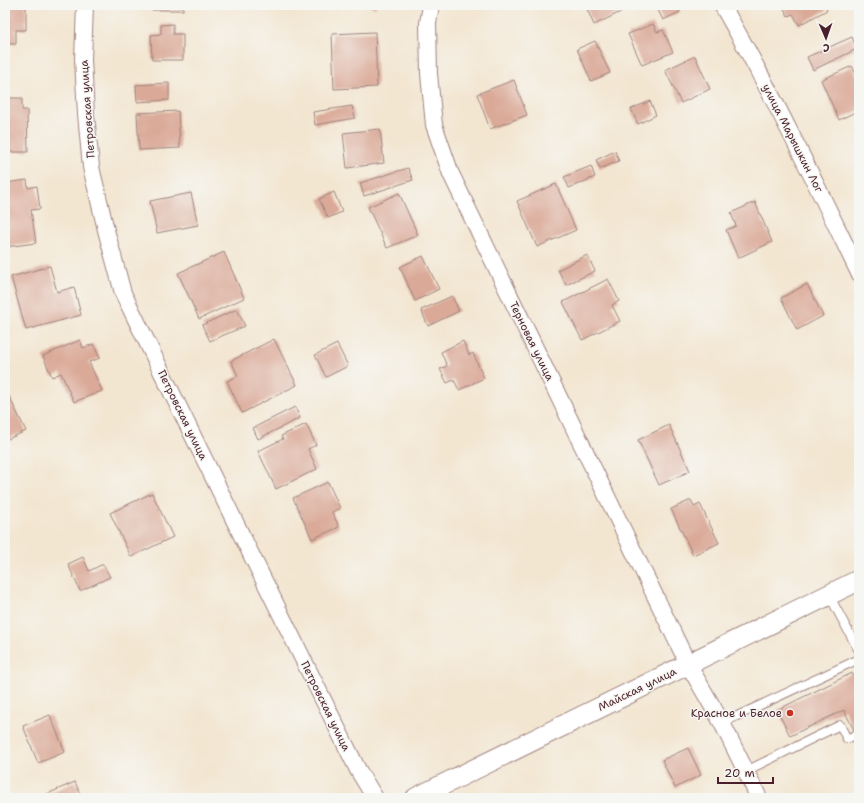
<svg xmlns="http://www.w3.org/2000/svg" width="864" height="803" viewBox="0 0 864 803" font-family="'Shantell Sans',sans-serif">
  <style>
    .building { fill: #daa997 }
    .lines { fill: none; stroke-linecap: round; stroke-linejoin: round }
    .service-casing { stroke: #9e827e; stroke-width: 10 }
    .minor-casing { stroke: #9e827e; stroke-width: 18 }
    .tertiary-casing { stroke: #9e827e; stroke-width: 22 }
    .service { stroke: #fff; stroke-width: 8 }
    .minor { stroke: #fff; stroke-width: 16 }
    .tertiary { stroke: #fff; stroke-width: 20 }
    .poi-dot { fill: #c8321e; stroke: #f6f6f2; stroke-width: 1.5 }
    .labels { text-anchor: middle; stroke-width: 3; stroke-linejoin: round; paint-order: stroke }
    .street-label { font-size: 11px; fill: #4a1f2b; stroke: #f6f6f2 }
    .poi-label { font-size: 11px; fill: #4a1f2b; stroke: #f6f6f2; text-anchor: end }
  </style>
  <rect width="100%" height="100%" fill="#f6f6f2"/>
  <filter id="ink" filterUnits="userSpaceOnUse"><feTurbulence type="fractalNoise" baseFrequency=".025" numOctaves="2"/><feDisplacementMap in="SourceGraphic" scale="8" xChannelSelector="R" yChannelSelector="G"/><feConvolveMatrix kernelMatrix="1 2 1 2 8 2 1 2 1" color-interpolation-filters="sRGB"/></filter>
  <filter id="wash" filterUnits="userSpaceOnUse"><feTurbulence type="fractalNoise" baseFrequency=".012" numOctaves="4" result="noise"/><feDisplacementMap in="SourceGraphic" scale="16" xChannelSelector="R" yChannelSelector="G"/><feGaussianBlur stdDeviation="0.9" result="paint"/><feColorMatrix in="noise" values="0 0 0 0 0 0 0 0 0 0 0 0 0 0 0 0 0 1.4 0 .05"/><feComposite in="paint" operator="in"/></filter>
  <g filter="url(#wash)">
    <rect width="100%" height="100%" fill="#f3e6d1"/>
    <g id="blocks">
      <g class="building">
        <path d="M5,5h21v25h-10v14h-11z"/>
        <rect x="152" y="5" width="31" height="5"/>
        <path d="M366,5h10v3z"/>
        <path d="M596,5h39l-41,20 -7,-16z"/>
        <path d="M670,5h7l3,7 -17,8 -5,-10z"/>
        <path d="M782,5h43l2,5 -28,15 -6,-11 -5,2z"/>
        <path d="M173,24v10h10v26h-31l-1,-25 10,-1v-9z"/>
        <path d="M653,24l4,8 6,-2 10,22 -31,13 -14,-31z"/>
        <path d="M375,32l2,55 -43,2 -2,-55z"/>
        <path d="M852,37l5,12 -44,21 -6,-13z"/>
        <path d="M595,41l15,32 -19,8 -14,-32z"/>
        <path d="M695,56l15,33 -29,14 -16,-33z"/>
        <path d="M852,66l7,14v30l-20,10 -18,-40z"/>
        <path d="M514,80l13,35 -37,14 -13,-35z"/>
        <path d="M169,83v17l-32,2 -1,-17z"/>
        <path d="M5,98h17v12h5l1,42h-23z"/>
        <path d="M650,101l6,14 -18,9 -7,-15z"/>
        <path d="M352,106l3,12 -40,7 -2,-13z"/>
        <path d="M178,111l2,37 -41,2 -2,-37z"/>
        <path d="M380,129l4,34 -37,5 -4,-35z"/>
        <path d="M615,151l4,10 -19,8 -4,-9z"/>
        <path d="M591,166l4,11 -26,11 -5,-11z"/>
        <path d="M408,168l5,12 -49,16 -4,-13z"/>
        <path d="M27,180l1,8 9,-2 3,23 -9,1 5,33 -31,4v-64z"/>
        <path d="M556,184l20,46 -39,17 -20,-46z"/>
        <path d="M334,192l8,20 -14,6 -9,-19z"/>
        <path d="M191,193l7,32 -41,8 -7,-32z"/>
        <path d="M399,193l19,42 -31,13 -19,-41z"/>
        <path d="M755,202l17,40 -34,16 -12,-28 10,-4 -5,-13z"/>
        <path d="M224,252l20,46 -45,21 -21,-46z"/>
        <path d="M587,255l8,16 -29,14 -8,-15z"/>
        <path d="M423,256l16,33 -24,12 -15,-34z"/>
        <path d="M50,266l7,26 17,-5 7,28 -55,15 -15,-53z"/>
        <path d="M608,279l11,22 -7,4 8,16 -38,19 -19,-38z"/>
        <path d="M807,284l16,32 -26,14 -16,-32z"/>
        <path d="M452,296l7,15 -31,15 -7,-16z"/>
        <path d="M237,309l8,17 -35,15 -8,-16z"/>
        <path d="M274,339l23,46 -55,28 -15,-32 11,-5 -7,-15z"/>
        <path d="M80,340l3,8 10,-4 7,14 -11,4 13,29 -28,11 -13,-29 -9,4 -9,-21z"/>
        <path d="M463,341l6,14 4,-2 11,25 -25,12 -5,-10 -7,3 -7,-14 7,-3 -6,-14z"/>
        <path d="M337,344l11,22 -22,11 -11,-22z"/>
        <path d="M5,388l21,43 -18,8 -3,-6z"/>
        <path d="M295,407l5,11 -42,21 -5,-11z"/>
        <path d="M306,424l10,21 -8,4 9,20 -41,20 -18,-38 25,-12 -2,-3z"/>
        <path d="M669,425l21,46 -31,14 -21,-45z"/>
        <path d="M328,482l12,26 -8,4 7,15 -27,12 -19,-41z"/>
        <path d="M152,493l21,44 -42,20 -21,-44z"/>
        <path d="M691,500l3,7 6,-3 19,39 -26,12 -22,-46z"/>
        <path d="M83,557l6,14 14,-7 7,13 -30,14 -12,-27z"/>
        <path d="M852,673l7,16v38l-5,3 -10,-20 -54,26 -13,-26z"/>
        <path d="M50,715l15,37 -27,11 -15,-37z"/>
        <path d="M688,748l13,27 -26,13 -13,-28z"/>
        <path d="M75,782l7,16h-33l-2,-4z"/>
      </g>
    </g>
  </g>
  <g filter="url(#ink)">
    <use href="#blocks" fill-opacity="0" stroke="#9e827e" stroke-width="1"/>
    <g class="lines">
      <defs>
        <g id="service">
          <path d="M829,595l30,56"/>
          <path d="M722,723l137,-64"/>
          <path d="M746,771l94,-46 7,14 12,-6"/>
        </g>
        <g id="minor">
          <path d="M85,5l-2,55 3,54 5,53 15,63 17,63 116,237 119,240 17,28"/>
          <path d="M431,5l-3,18 1,51 5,51 17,49 237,490 34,59 37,75"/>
          <path d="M722,5c50,87 93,177 137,268"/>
        </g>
        <path id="tertiary" d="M416,798l443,-218"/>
      </defs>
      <use href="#service" class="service-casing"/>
      <use href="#minor" class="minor-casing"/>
      <use href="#tertiary" class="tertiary-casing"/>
      <use href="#service" class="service"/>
      <use href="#minor" class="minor"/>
      <use href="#tertiary" class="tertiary"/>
    </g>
  </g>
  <circle class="poi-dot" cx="790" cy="713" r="4"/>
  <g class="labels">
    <g class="street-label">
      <text transform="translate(87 109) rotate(-94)" y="4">Петровская улица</text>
      <text transform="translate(793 138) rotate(63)" y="4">улица Марышкин Лог</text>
      <text transform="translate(532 341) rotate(64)" y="4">Терновая улица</text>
      <text transform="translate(183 415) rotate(64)" y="4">Петровская улица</text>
      <text transform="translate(637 689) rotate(-26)" y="4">Майская улица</text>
      <text transform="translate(326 706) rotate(64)" y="4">Петровская улица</text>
    </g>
    <g class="poi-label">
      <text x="782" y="717">Красное и Белое</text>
    </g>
  </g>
  <rect width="864" height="803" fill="none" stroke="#f6f6f2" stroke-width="20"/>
  <g transform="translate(826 38) rotate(178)" stroke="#f6f6f2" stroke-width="3" paint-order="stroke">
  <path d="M0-3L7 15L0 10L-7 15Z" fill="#4a1f2b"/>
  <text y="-6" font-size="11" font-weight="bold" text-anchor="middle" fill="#4a1f2b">С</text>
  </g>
  <path d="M718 777v6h55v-6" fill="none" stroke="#4a1f2b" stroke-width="2"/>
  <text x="724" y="777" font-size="12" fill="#4a1f2b" stroke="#f6f6f2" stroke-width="3" paint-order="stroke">20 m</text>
</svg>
